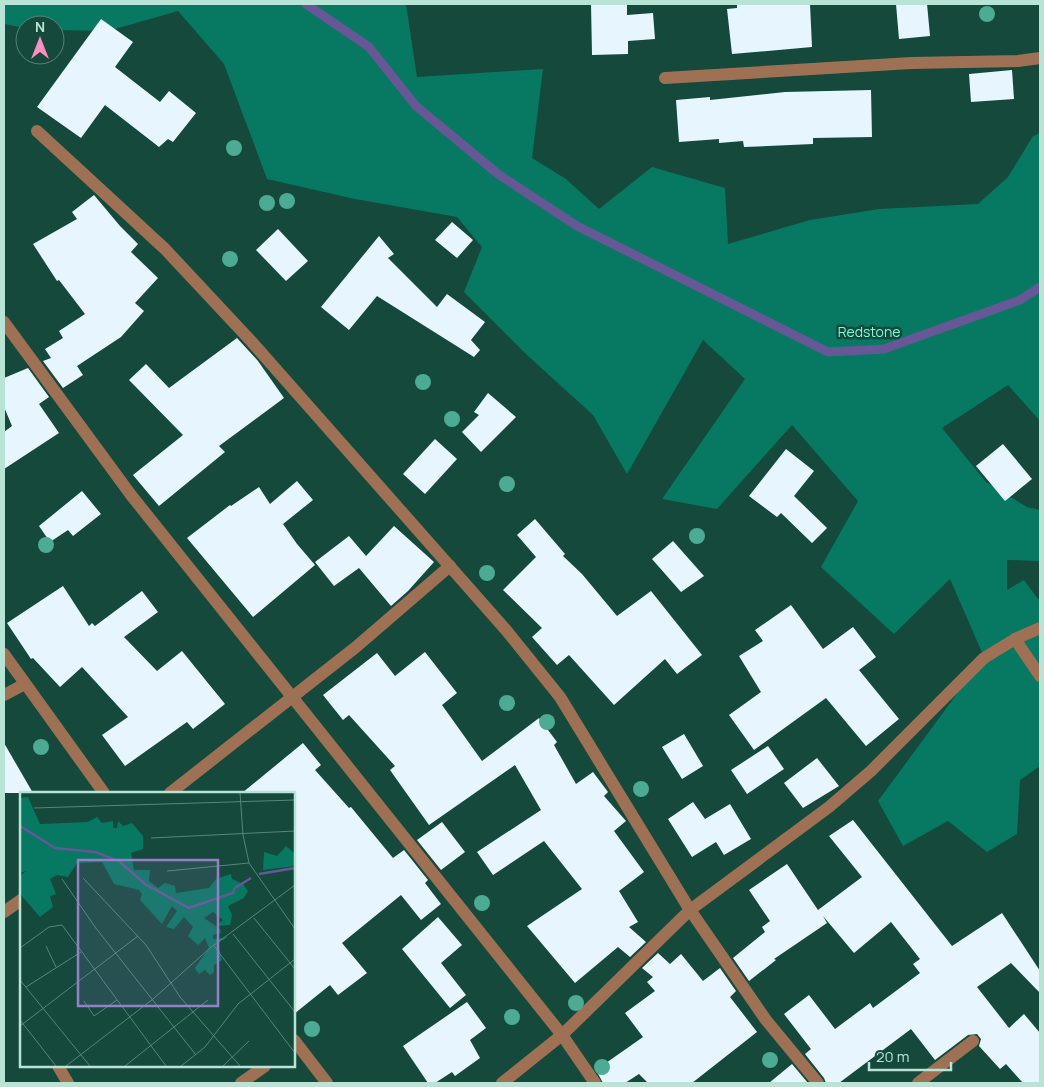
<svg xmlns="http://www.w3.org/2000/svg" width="1044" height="1087" viewBox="0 0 1044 1087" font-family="Manrope,sans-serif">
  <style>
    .green { fill: #077861 }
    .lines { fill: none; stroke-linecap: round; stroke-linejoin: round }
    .stream { stroke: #665896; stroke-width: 9 }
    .building { fill: #e7f6fe }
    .minor { stroke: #9e7154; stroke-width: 12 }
    .tree { fill: #4cab92 }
    .labels { text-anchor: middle; stroke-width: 5; stroke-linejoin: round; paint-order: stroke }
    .park-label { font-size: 14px; fill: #79fcd8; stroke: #14493c }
    .inset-river { fill: none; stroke: #665896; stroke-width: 2.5 }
    .inset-road { fill: none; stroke: #568779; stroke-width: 1 }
    .view { fill: #967fc9; fill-opacity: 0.15; stroke: #967fc9; stroke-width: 2.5 }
    .inset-edge { fill: none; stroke: #b8e4d5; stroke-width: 2.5 }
  </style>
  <rect width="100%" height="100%" fill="#14493c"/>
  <path class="green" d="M4,4h402l11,73 126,-8 -11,89 34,21 33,30 53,-42 73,21 3,56 82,-24 69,-11 99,-5 30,-27 25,-41 7,-3v288l-32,-36 -66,43 44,54 41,25 13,3v51l-33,-1v30l17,-10 14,19 2,-1v168l-20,14 -3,54 -30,18 -39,-31 -45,25 -25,-45 106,-144 -34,-78 -56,55 -73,-67 37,-66 -66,-76 -75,84 -55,-10 83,-120 -42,-39 -76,134 -34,-59 -66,-60 -63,-63 18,-45 -25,-30 -102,-18 -88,-20 -43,-115 -46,-53 -70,20 -53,-1v-5h-30v3l-21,-4z"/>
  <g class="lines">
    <path class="stream" d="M306,4l63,43 47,59 82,68 79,52 251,126 56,-3 136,-49 20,-13"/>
  </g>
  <g class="building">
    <path d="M591,4h36v11l26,-2 2,26 -27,2v13l-36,1z"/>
    <path d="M737,4h73l2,43 -80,7 -5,-45 10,-1z"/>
    <path d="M896,4h31l3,32 -31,3z"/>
    <path d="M101,19l32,23 -18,25 45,35 9,-11 27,22 -23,29 -5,-3 -9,8 -54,-42 -24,33 -44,-31z"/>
    <path d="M1012,70l2,29 -43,3 -2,-28z"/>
    <path d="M871,90l1,47 -59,1v6l-69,3 -1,-6 -24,2v-4l-40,3 -3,-42 34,-3v3l75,-8z"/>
    <path d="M94,195l26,31 18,18 -7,8 27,26 -23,25 9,8 -23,26 -44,29 6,9 -20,13 -20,-27 8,-3 -6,-9 18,-11 -4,-7 26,-17 -26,-34 -2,1 -24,-37 44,-25 -5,-7z"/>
    <path d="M452,222l21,18 -16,18 -22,-18z"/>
    <path d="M278,229l30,32 -22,20 -30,-31z"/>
    <path d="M379,236l15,18 -6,4 49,49 10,-13 38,28 -14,18 9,10 -6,7 -97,-61 -28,34 -28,-23z"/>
    <path d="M237,338l21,23 26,37 -65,48 6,6 -66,54 -26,-31 50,-40 -54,-55 17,-16 23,24z"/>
    <path d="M28,368l21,29 -10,7 20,29 -55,36v-37l8,-6 -8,-19v-29z"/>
    <path d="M488,393l28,24 -35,35 -19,-20 17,-17 -5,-3z"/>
    <path d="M435,439l22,20 -32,35 -22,-20z"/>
    <path d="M1003,444l29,35 -27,22 -29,-35z"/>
    <path d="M786,449l28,22 -20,25 33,32 -15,15 -31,-30 -4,4 -28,-21z"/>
    <path d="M297,481l16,19 -30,24 14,20 18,21 -62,52 -66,-79 43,-33 1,1 28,-19 11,17z"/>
    <path d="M82,491l19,23 -28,22 -5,-6 -18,12 -11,-16z"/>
    <path d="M535,519l30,35 -2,2 19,18 35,42 34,-25 51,64 -25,19 -12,-15 -51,46 -45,-50 -12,10 -25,-28 10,-9 -39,-38 33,-33 -19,-22z"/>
    <path d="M394,526l40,36 -26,29 -17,15 -32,-38 -25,18 -19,-24 34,-26 17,20z"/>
    <path d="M673,541l31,35 -23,16 -29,-33z"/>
    <path d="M63,586l26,40 3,-3 3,3 47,-35 16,21 -34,25 33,34 25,-20 43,53 -32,25 -6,-7 -62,44 -23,-31 26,-18 -46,-50 -22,20 -27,-29 -2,1 -24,-36z"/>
    <path d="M791,605l32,44 30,-22 23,30 -17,13 40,49 -33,27 -40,-48 -72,52 -25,-35 32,-23 -22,-36 24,-15 -8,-11z"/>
    <path d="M425,652l32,41 -15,12 40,56 57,-43 18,24 -3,3 22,39 17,-12 15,20 -4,4 22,25 -12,10 30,41 -25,19 19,31 -9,5 17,15 -16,15 -12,-10 -43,36 -48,-57 55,-37 -38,-48 -51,34 -16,-23 64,-42 -26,-45 -86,60 -39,-55 5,-4 -46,-51 -6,5 -20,-25 54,-42 18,23z"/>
    <path d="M684,734l19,32 -21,13 -20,-32z"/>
    <path d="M4,743l29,50h-29z"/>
    <path d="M303,743l18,22 -6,5 34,38 2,-1 42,51 11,-8 24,30 -3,3 16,21 -20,16 -20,-25 -59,48 25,30 -29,22 -8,-10 -36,29v-221h-52z"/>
    <path d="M768,746l16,23 -37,25 -16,-24z"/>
    <path d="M817,758l22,28 -36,22 -19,-25z"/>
    <path d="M693,802l12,17 25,-15 21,35 -27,16 -8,-13 -24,15 -24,-38z"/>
    <path d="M853,820l99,126 50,-33 38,58v22l-29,-30 -34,24 32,41 15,-14 16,19v50h-17l-17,-19 -6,5 -21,-23 2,-7 -4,-5 -9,1 -33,25 -24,-31 -72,54h-13l-2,-5 -19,-24 6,-5 -27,-35 25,-19 26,34 35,-26 3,5 47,-35 -7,-9 7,-5 -29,-37 -37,31 -31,-37 4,7 -53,36 2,1 -27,21 -16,-23 32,-26 -3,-5 8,-6 -21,-31 38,-26 31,46 44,-33 -33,-41z"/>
    <path d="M442,822l23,30 -24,18 -24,-30z"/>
    <path d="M438,917l24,28 -21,18 25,32 -16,13 -48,-59z"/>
    <path d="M658,953l12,11 11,-10 22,27 17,-13 16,23 -6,6 27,35 -65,51h-44l-9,-9 -14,9h-22l-7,-13 47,-33 -18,-24 30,-22 -8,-9 6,-5 -11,-9z"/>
    <path d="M467,1002l19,26 -16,12 10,18 -25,18 -3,-4 -17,11h-7l-25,-37z"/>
    <path d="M792,1064l16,19h-39z"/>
  </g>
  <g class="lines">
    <g class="minor">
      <path d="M665,78l246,-15 107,-2 22,-3"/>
      <path d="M37,131l128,118 86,92 255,289 54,67 130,213 76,110 52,63"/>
      <path d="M4,322l127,173 431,540 33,48"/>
      <path d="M1015,639l25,37"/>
      <path d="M4,654l100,139"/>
      <path d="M4,695l21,-11"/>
      <path d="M170,793l186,-146 94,-81"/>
      <path d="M4,912l17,-12"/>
      <path d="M294,1040l33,43"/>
      <path d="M58,1066l10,17"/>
      <path d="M241,1083l24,-17"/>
      <path d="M502,1083l60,-48 128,-125 139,-103 42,-36 113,-113 31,-19 25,-11"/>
      <path d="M918,1083l55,-42"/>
    </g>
  </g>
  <g class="tree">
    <circle cx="987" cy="14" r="8"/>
    <circle cx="234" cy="148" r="8"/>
    <circle cx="287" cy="201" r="8"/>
    <circle cx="267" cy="203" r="8"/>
    <circle cx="230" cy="259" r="8"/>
    <circle cx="423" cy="382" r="8"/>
    <circle cx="452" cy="419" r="8"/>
    <circle cx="507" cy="484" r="8"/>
    <circle cx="697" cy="536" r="8"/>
    <circle cx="46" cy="545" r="8"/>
    <circle cx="487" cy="573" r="8"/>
    <circle cx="507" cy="703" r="8"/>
    <circle cx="547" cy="722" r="8"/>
    <circle cx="41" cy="747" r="8"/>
    <circle cx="641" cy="789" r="8"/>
    <circle cx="482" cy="903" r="8"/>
    <circle cx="576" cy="1003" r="8"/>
    <circle cx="512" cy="1017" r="8"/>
    <circle cx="312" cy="1029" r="8"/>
    <circle cx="770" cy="1060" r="8"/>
    <circle cx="602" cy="1067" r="8"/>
  </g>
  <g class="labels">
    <g class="park-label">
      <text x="869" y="337">Redstone</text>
    </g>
  </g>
  <g transform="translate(20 792)">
    <rect width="275" height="275" fill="#14493c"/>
    <path d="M8,5l12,27 48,-2 9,-5 5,6 11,-2v7h4l1,-7 5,5 9,-3 11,13v13l-12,4 3,17h16l-1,11 9,7 7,-5 10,3 1,7 33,-5 7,-9 15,-5 1,5 11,5 5,7 -4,7 -16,8 4,9 -2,10 -11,1 -1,-2 5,-4 -10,-8 -9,6 16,11 1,4 -8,2v4l15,-2 -10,6 4,17 -8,5v7l-4,3 -5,-5 -6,4 -4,-6 14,-20 -4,-10 -7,7 -10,-9 5,-9 -9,-10 -10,12 -8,-2 11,-16 -5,-5 -10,18 -22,-24 2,-6 -3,-4 -25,-6 -12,-22 -25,1 -9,14 -11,-2 -7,4 6,15 -6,2 3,11 -13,10 -20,-23v-18l6,-5 -6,2v-75zM266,54l9,8v12l-32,4 1,-18 13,4z" fill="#077861"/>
    <path class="inset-river" d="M0,34l35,22 40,4 24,9 26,23 44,24 44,-15 2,-5 16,-10M239,82l36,-6"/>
    <path class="inset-road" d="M220,1l3,42 6,28 46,66M14,16l261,-8M131,46l144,-7M147,79l82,-8M63,86l63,67 34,52 60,69M42,87l33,48 101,128M234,126l41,51M213,142l62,78M26,154l10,21M194,154l81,107M0,156l29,-21 13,-2 104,141M0,188l70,86M6,195l55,-35M64,209l10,15 23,-16M0,228l36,46M0,234l118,-90M46,274l87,-67 57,-51 85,-63M105,274l83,-66M161,274l24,-19 33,-43 57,-45M203,274l26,-25"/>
    <path class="view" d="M58,68h140v146h-140z"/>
    <rect width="275" height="275" class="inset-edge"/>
  </g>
  <rect width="1044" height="1087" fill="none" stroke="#b8e4d5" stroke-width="10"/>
  <g transform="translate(40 40)"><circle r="24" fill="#14493c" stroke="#568779"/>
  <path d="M0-4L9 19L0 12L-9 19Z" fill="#fd8ec0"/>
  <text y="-8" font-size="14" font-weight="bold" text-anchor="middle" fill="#b8e4d5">N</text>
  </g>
  <path d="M869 1062v8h82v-8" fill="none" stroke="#b8e4d5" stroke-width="2.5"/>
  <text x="876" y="1062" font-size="15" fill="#b8e4d5" stroke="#14493c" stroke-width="4" paint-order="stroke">20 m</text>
</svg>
